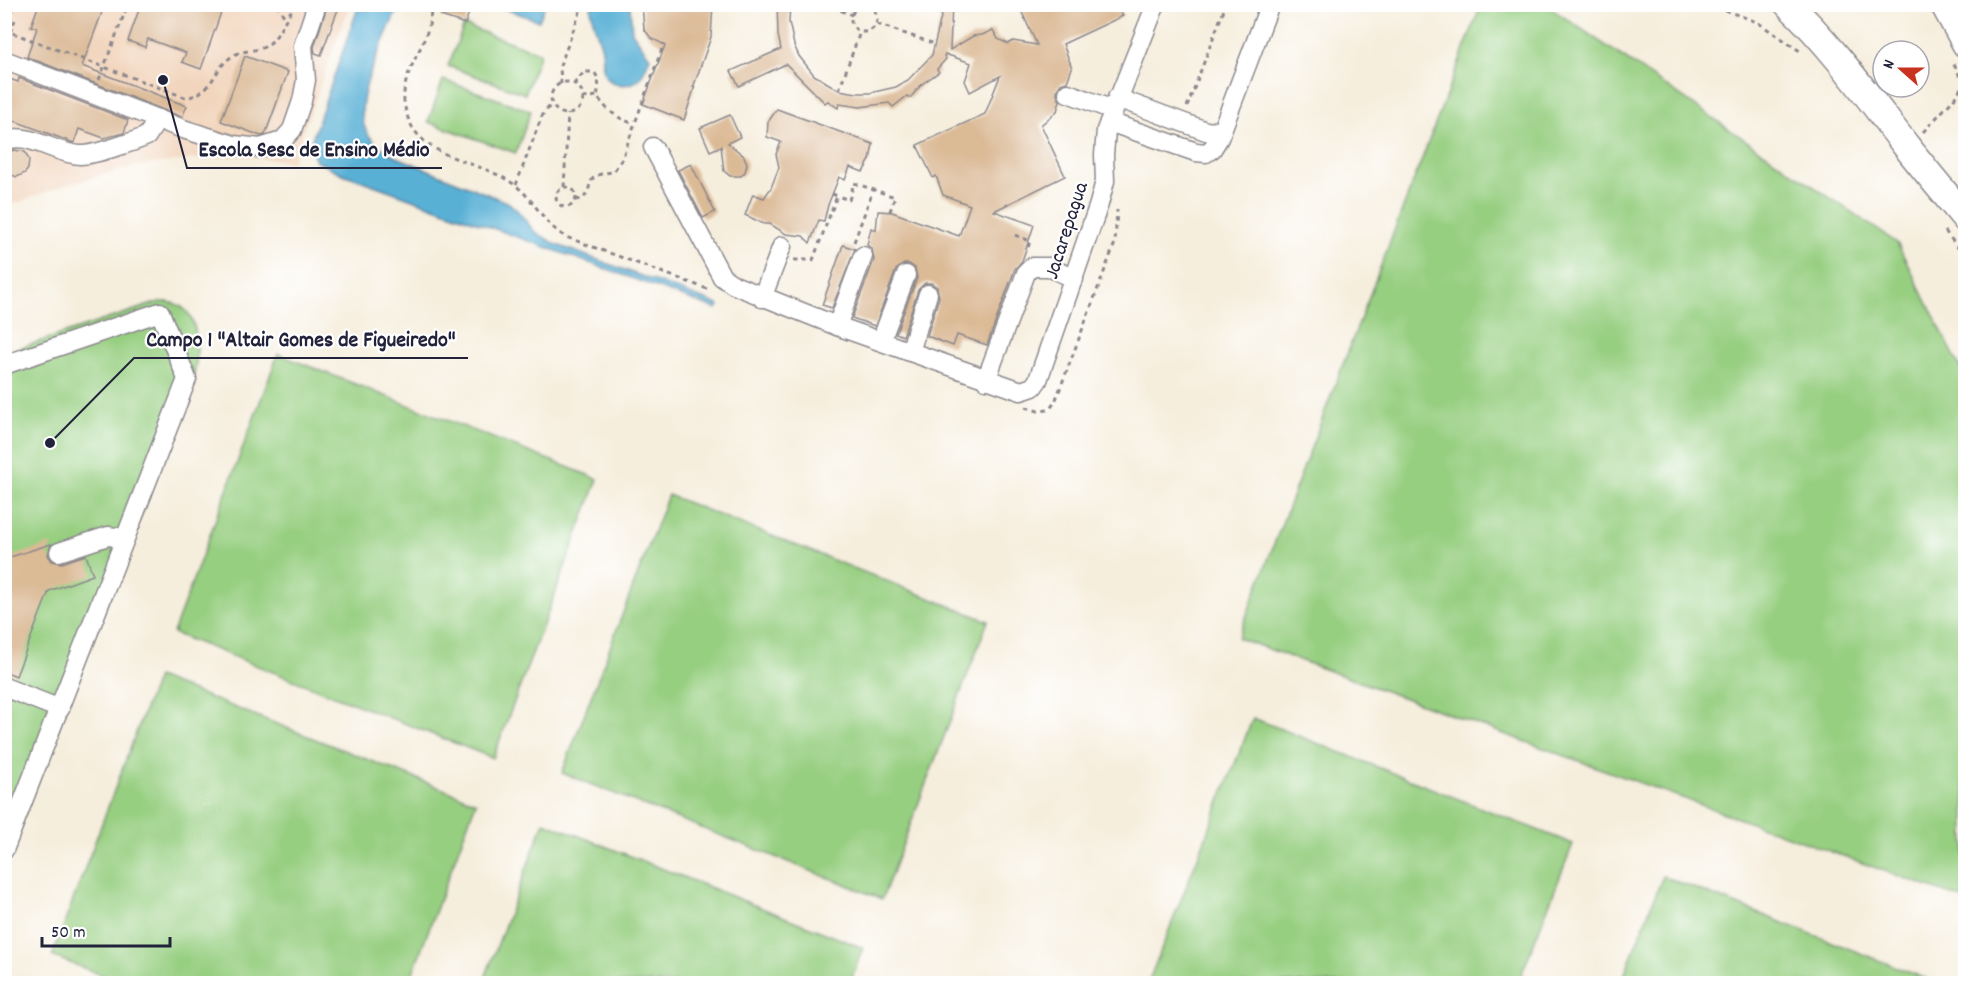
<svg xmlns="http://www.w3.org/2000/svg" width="1970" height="988" viewBox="0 0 1970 988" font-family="Dekko,sans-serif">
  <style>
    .built { fill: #f2d5bd }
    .green { fill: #97cf81; stroke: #5c785e; stroke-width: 1.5 }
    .water { fill: #58b0d5; stroke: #3d6988; stroke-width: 1.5 }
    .building { fill: #dbba96 }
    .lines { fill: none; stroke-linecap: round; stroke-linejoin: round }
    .minor-casing { stroke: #8c888c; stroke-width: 21 }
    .highway-casing { stroke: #8c888c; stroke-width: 30 }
    .path { stroke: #8c888c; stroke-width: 3; stroke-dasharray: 4.5 4.5; stroke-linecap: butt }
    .minor { stroke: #fff; stroke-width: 18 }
    .highway { stroke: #fff; stroke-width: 27 }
    .labels { text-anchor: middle; stroke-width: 4.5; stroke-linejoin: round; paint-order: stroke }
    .street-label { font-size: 21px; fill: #22223b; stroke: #fff }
    .leader { fill: none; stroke: #22223b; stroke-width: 2 }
    .callout-dot { fill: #22223b; stroke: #fff; stroke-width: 2 }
    .callout-label { font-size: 22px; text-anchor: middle; font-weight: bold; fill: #22223b; stroke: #fff; stroke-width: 4.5; stroke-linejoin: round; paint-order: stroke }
  </style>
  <rect width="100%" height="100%" fill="#fff"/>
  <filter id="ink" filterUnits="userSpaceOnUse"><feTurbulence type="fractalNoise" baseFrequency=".0167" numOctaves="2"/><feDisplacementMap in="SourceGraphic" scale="12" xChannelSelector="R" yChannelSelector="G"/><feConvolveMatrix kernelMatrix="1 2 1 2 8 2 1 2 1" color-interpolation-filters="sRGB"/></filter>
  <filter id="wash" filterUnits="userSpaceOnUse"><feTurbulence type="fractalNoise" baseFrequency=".008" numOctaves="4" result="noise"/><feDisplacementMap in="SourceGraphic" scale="24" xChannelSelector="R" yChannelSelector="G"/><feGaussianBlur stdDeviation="1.35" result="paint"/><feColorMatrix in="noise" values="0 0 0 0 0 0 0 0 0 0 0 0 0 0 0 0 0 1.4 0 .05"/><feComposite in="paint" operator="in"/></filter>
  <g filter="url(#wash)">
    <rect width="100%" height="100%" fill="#f6eedd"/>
    <path class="built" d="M5,5h345l-58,157 -48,-6 -51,3 -57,7 -70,19 -61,22z"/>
    <g class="green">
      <path d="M1481,5h65l351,238 68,134v523l-727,-262z"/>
      <path d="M464,25l76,28 -15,41 -77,-28z"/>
      <path d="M443,80l88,31 -15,42 -88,-31z"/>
      <path d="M159,302c43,-3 41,48 34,77l-188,485v-511z"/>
      <path d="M278,354l320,125 -105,279 -320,-125z"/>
      <path d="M668,495l320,126 -106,278 -320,-126z"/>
      <path d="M157,677l319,125 -67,181h-286l-71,-27z"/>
      <path d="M1253,718l320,126 -55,139h-370z"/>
      <path d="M544,822l319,126 -13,35h-367z"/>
      <path d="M1663,876l274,107h-316z"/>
    </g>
    <g class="water">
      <path d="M359,5h40c-11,29 -49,95 -33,125 6,13 19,20 31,27l112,46 8,7 18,22 20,12 164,61 -2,4 -374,-135 -27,-13 -5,-12v-7z"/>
      <path d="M494,5h51l-6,16z"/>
      <path d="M591,5h39l2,27 18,25c-3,8 -5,14 -10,21 -10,10 -30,9 -36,-5 -2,-7 -1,-16 -2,-23 -3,-16 -12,-29 -11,-45z"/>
    </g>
    <g id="blocks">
      <g class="building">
        <path d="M39,4h66l-23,62 105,40 -5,11 -155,-60 10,-29 -6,-2z"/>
        <path d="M141,4h83l-23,65 -19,-7 4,-9 -38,-14 -3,8 -17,-6z"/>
        <path d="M328,4h12l-19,51 -6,-2 -1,-6z"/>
        <path d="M445,4h27l-7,20 -24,-8z"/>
        <path d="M642,4h71l-2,33 -18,51 2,-2 -11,34 -41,-16 22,-59 -14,-7 -7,-9z"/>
        <path d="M777,4h13l-1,18 5,23 5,11 15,19 25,15 18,3h13l26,-6 12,-7 24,-25 12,-51h8l-2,46 23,-14 9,-1 11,-5 5,9 10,5 5,-3 24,4 -19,-41h98l7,12 -60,28 9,24 -5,14 -6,2 -4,6v5l3,6 -3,10 -16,14 24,51 -71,35 40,14 -12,36 -7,8 -28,76 -30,-10 -4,11 -26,-10 12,-39 -2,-10 -6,-4h-6l-7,7 -15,46 -7,-3 21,-55 -2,-10 -6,-4h-5l-8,6 -21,56 -23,-8 22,-58 -2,-11 -5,-4 4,-17 5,2 2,-19 14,1 67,24 11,-31 -27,-10 -7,-19 -3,2 -16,-33 68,-31 15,-38 -30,16 -5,-11 6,-18 -26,-9 -1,2 2,3 -9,10 2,3 -17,12 -12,14 -3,-2 -14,11 -4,-4 -29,4 -21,-3 -1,4 -10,-7 -3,2 -39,-39 -47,22 -8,-15 50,-22 -3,-14z"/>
        <path d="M245,56l43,16 -23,63 -4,1 -40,-15z"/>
        <path d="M4,77l14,5 1,-4 109,42 -4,13 -20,5 -25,-9 -5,14 -70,-26z"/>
        <path d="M777,109l96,35 -3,16 -7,12 -13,-5 -5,13 -6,-3 -11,28 -4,16 -5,-1 -9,23 -7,-7 -17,-2 -16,-10h-6l-19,-9 8,-21 11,4 7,-10 8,-21 -3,-13 5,-12 -14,-5 1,-15z"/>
        <path d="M730,115l10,22 -12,6 16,13 3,8 -2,8 -4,4h-11l-6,-5 -3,-25 -11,5 -10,-23z"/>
        <path d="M14,150l11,2 4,8 -1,9 -3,4 -8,4 -13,-5v-18z"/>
        <path d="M691,164l24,48 -12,6 -25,-48z"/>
        <path d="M843,245l12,4 -23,59 -10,-3z"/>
        <path d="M51,544l-3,11 4,6 10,2 24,-8 7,20 -44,16 -33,85 -12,-5v-112z"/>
      </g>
    </g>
  </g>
  <g filter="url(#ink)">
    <use href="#blocks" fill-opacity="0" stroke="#8c888c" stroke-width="1.5"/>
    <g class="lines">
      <defs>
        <g id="minor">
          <path d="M4,5l1,-1"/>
          <path d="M4,60l179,69 51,16 26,3 22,-7 10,-11 10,-29 4,-21 -3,-34 14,-42"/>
          <path d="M1068,93l45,17"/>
          <path d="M1117,98l89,33 7,1 10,-5"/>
          <path d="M1109,122l87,30 10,1 6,-4 7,-11 51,-134"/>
          <path d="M4,141c22,-11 51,13 76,14 11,1 56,-14 67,-19l11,-17"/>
          <path d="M653,147l69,130 12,8 103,41 184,65 12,-4 5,-7 61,-176 6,-23 -1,-26 2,-25 50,-126"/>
          <path d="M762,298l20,-52"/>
          <path d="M837,326l26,-70"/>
          <path d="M881,341l25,-66"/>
          <path d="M910,352l18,-58"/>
          <path d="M4,365l156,-53 27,67 -183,471"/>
          <path d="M986,380l40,-107 6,-6h17l25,12"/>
          <path d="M59,552l49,-16 17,2"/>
          <path d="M4,687l56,22"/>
        </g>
        <g id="highway">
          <path d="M1788,4c45,43 81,94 119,143 19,24 39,48 59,72"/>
          <path d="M1944,4l22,40"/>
        </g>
      </defs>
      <use href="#minor" class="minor-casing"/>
      <use href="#highway" class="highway-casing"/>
      <g class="path">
        <path d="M33,4l5,3"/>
        <path d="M277,4l8,14"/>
        <path d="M430,4c6,34 -29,63 -26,97 7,61 72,55 111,84 20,15 29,40 51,52l144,53"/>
        <path d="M824,4l28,11"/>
        <path d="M1708,4l49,18 43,29"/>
        <circle cx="864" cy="19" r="13"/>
        <path d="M877,24l58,20"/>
        <path d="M4,32h6l177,66c28,-8 25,-27 44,-41 12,-9 29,-4 39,-14 11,-10 15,-27 27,-39"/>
        <path d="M10,32l5,-12"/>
        <path d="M99,80l29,-76"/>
        <circle cx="567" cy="98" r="16"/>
        <path d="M561,84l-1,-18 23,-62"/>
        <path d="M574,84l10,-12h10c6,7 5,16 3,24 10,15 20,22 37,28"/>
        <path d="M839,90l21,-58"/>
        <path d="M583,98l14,-2"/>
        <path d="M1187,107l39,-103"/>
        <path d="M1923,132l30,-32 11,-16 -12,-23"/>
        <path d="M516,185l26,-69 10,-13"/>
        <path d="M564,187l4,-73"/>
        <circle cx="566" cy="197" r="10"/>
        <path d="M832,194l17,6 5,-17 41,14 -6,17"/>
        <path d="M576,199l5,1c16,-13 -1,-25 32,-28l9,-13 42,-116"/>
        <path d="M1945,231l21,27"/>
        <path d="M1015,235l15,6 -3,10"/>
        <path d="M854,242l19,-52"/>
        <path d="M794,260h19l24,-64"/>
        <path d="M1026,407l12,4 11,-1 6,-8 60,-159 2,-33"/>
      </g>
      <use href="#minor" class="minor"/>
      <use href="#highway" class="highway"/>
    </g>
  </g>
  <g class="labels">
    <g class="street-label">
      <text transform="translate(1065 230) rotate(-72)" y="7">Jacarepagua</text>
    </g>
  </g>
  <path class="leader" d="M163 80L187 168H442M50 443L134 358H468"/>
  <g class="callout-dot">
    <circle cx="163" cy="80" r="6"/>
    <circle cx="50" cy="443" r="6"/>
  </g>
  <g class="callout-label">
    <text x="314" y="156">Escola Sesc de Ensino Médio</text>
    <text x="301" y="346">Campo 1 "Altair Gomes de Figueiredo"</text>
  </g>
  <rect width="1970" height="988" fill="none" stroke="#fff" stroke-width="24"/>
  <g transform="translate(1901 69) rotate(291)"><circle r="28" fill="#ffffff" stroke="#a7a7b1" stroke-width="1.5"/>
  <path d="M0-4.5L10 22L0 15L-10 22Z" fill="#c8321e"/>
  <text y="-9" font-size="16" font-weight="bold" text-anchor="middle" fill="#22223b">N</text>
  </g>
  <path d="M42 937v9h128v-9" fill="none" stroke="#22223b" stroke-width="3"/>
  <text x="51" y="937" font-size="18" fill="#22223b" stroke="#ffffff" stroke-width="4.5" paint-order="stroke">50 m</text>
</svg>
